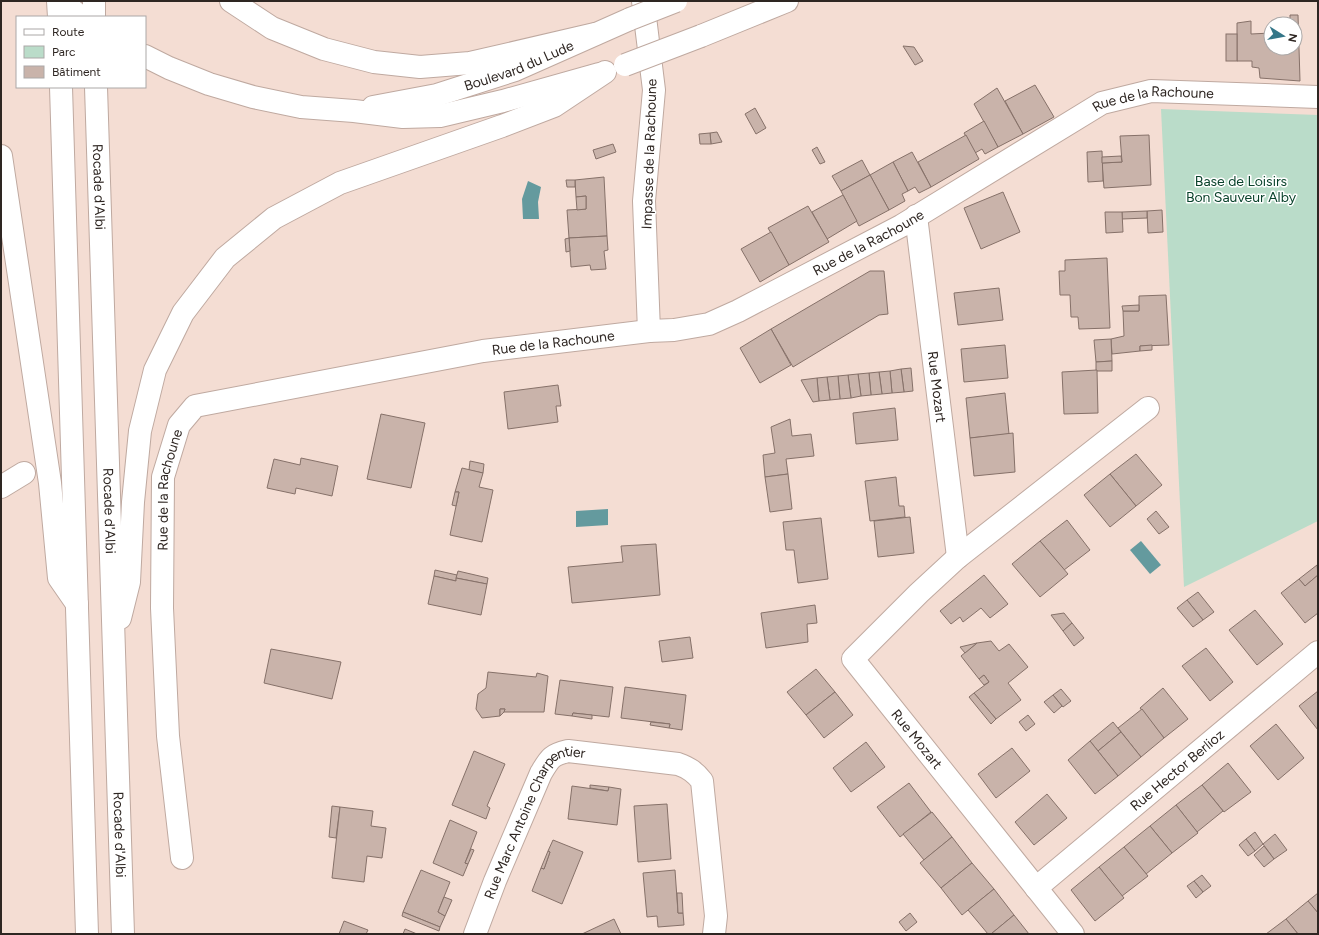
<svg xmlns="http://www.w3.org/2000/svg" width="1319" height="935" viewBox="0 0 1319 935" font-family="Figtree,sans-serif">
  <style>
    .green { fill: #badcc9 }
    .water { fill: #649a9e }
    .building { fill: #c9b3aa; stroke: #867169 }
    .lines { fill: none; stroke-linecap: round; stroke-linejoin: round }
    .minor-casing { stroke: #bfa9a0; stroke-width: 24 }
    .major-casing { stroke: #bfa9a0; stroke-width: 24 }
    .highway-casing { stroke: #bfa9a0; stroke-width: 24 }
    .minor { stroke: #fff; stroke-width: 22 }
    .major { stroke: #fff; stroke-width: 22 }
    .highway { stroke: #fff; stroke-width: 22 }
    .major-bridge-casing { stroke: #bfa9a0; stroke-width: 24; stroke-linecap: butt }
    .major-bridge { stroke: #fff; stroke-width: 22 }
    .labels { text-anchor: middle; stroke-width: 3; stroke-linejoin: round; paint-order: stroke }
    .street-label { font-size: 14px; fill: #2e2622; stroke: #fff }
    .park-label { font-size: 14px; fill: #09422b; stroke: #fff }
  </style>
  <rect width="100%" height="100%" fill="#f4ddd3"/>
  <path class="green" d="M1161,109l157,6v406l-134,66z"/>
  <g class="water">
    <path d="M528,181l13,6 -3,15 1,17h-16l-1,-20z"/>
    <path d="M608,509v16l-32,2v-16z"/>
    <path d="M1141,541l20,24 -11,9 -20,-24z"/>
  </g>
  <g class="building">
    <path d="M1290,15h8l2,66 -40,-3 -1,-10 -7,-1v-6h-15v-38l14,-2v13l20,-1v15h24v-24h-5z"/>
    <rect x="1226" y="34" width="11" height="27"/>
    <path d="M903,46l11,1 9,14 -8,4z"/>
    <path d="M1035,85l19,32 -31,17 -18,-33z"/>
    <path d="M997,88l26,46 -25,13 -24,-43z"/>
    <path d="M755,108l11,20 -10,6 -11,-20z"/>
    <path d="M984,121l14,26 -13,7 -3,-5 -7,4 -11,-20z"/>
    <path d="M717,132l5,10 -11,2 -1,-11z"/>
    <path d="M710,133l1,11h-11l-1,-10z"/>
    <path d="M966,135l13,24 -48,28 -13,-25z"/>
    <path d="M1149,135l2,50 -47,3 -2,-25 20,-1 -2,-26z"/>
    <path d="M613,144l3,8 -20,7 -3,-9z"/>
    <path d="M817,147l8,15 -5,2 -8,-14z"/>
    <path d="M1102,151l1,30 -15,1 -1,-30z"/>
    <path d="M912,152l19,35 -12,6 -4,-6 -7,4 -15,-29z"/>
    <path d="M1121,156l1,6 -20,1v-6z"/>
    <path d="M862,160l8,15 -29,16 -9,-15z"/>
    <path d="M893,162l15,29 -6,3 3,7 -16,9 -19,-35z"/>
    <path d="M870,175l19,35 -30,16 -18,-35z"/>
    <path d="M604,177l3,59 -38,2 -2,-28 19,-1v-13l-10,1 -1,-17z"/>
    <path d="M566,180h9v7h-8z"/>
    <path d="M1003,192l17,40 -39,17 -17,-41z"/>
    <path d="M843,195l14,26 -30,18 -15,-27z"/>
    <path d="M586,196v13l-9,1 -1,-13z"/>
    <path d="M808,206l21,36 -40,23 -21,-37z"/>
    <path d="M1162,210l1,22 -15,1 -1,-22z"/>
    <path d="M1147,211v7l-25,1v-7z"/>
    <path d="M1105,212h17l1,20 -17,1z"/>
    <path d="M771,232l18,33 -29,17 -19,-33z"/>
    <path d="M607,236l1,14 -4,1 2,18 -15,1 -1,-5 -19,2 -2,-29z"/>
    <path d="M569,238l1,13 -4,1 -1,-13z"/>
    <path d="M1107,258l3,70 -31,1 -1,-12h-7l-1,-22h-10l-1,-24h6v-11z"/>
    <path d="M870,271h14l4,43 -9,1 -86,52 -22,-38z"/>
    <path d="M999,288l4,32 -45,5 -4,-32z"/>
    <path d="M1166,295l3,50 -29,1v5l-28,3 -1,-15 13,-3 -1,-25h16v-15z"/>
    <path d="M1139,305v6h-16l-1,-5z"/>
    <path d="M771,329l20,36 -31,18 -20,-35z"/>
    <path d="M1111,339l1,22 -16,1 -2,-22z"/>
    <path d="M1005,345l3,33 -44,4 -3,-33z"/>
    <path d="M1152,345v5l-12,1v-5z"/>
    <path d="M1112,361v10h-16v-9z"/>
    <path d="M911,368l2,23 -9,1 -3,-23z"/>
    <path d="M901,369l3,23 -12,1 -2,-22z"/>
    <path d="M1097,370l1,43 -34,1 -2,-42z"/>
    <path d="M890,371l2,22 -10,1 -3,-22z"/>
    <path d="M879,372l3,22 -11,1 -2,-22z"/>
    <path d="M869,373l2,22 -10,1 -3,-22z"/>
    <path d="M858,374l3,22 -10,2 -3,-23z"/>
    <path d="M848,375l3,23 -11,1 -2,-23z"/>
    <path d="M838,376l2,23 -10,1 -3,-23z"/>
    <path d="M827,377l3,23 -11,1 -2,-23z"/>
    <path d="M817,378l2,23 -6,1 -12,-22z"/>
    <path d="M558,385l3,21h-5l2,16 -50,7 -4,-37z"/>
    <path d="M1005,393l4,41 -39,4 -4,-40z"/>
    <path d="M895,408l3,32 -42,4 -3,-31z"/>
    <path d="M381,414l44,9 -14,65 -44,-9z"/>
    <path d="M790,419l2,17 19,-2 3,22 -28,3 2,15 -23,3 -2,-22 12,-2 -4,-26z"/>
    <path d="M1013,433l2,39 -41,4 -4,-38z"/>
    <path d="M1136,454l26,31 -26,21 -26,-32z"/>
    <path d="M301,458l37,8 -6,30 -36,-8 -1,6 -28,-6 7,-29 26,6z"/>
    <path d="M470,461l14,3 -1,9 -14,-3z"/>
    <path d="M462,468l21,5 -4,14 14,3 -11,52 -32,-7 9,-43h-4z"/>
    <path d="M788,474l4,35 -22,3 -5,-35z"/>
    <path d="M1110,474l26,32 -26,21 -26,-32z"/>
    <path d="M896,477l3,29h5l1,11 -35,4 -5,-40z"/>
    <path d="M455,492h4l-3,14 -4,-1z"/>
    <path d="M1156,511l13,16 -10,7 -12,-15z"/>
    <path d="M910,517l4,36 -36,4 -4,-36z"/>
    <path d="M821,518l7,61 -30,4 -4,-33h-8l-3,-28z"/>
    <path d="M1067,520l23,30 -26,20 -24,-29z"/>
    <path d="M1040,541l28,33 -28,23 -28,-33z"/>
    <path d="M656,544l4,51 -88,8 -4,-36 55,-5 -2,-16z"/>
    <path d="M1317,565l1,10 -13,11 -6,-7z"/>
    <path d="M435,570l22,5 -1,6 -22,-5z"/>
    <path d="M458,571l30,7 -1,6 -31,-6z"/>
    <path d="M984,575l24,29 -18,14 -9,-10 -18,14 -3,-5 -9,7 -11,-13z"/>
    <path d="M1318,575v38l-13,10 -24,-30 18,-14 6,7z"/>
    <path d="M434,576l22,5v-3l31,6 -6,31 -53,-11z"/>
    <path d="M1198,592l16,20 -11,8 -16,-20z"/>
    <path d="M1187,600l16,20 -10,7 -16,-19z"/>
    <path d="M815,605l2,18 -10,1 1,18 -42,6 -5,-35z"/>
    <path d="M1255,610l28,34 -26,21 -28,-35z"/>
    <path d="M1064,613l8,10 -9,8 -12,-16z"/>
    <path d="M1072,623l12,15 -10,8 -11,-15z"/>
    <path d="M690,637l3,21 -31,4 -3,-21z"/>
    <path d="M991,641l8,10 10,-7 19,23 -20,16 13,17 -25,19 -22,-26 15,-11 -5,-7 -5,4 -18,-23 16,-13z"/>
    <path d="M977,643l-12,10 -5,-6z"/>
    <path d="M1206,648l27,34 -23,19 -28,-35z"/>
    <path d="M271,649l70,13 -9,37 -68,-16z"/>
    <path d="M816,669l19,23 -29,23 -19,-23z"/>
    <path d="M488,672l48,5 1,-4 11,3 -4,36h-40l1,-3h-5v7l-18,2 -6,-9 2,-15 8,-6z"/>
    <path d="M984,675l5,7 -5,3 -5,-6z"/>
    <path d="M560,680l53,7 -4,30 -36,-4 -1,3 -17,-2z"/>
    <path d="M625,687l61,8 -4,35 -13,-2 1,-4 -49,-6z"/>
    <path d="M1163,688l25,31 -24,19 -24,-30z"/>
    <path d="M1061,689l10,12 -8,6 -10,-12z"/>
    <path d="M1318,691v39l-19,-24z"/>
    <path d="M835,692l18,23 -29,23 -18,-23z"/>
    <path d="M974,693l22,26 -5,5 -22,-27z"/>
    <path d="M1053,695l9,11 -8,7 -10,-11z"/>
    <path d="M500,709h5l-1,3 -4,4z"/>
    <path d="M1142,709l22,29 -23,19 -23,-29z"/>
    <path d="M573,713l19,2v4l-20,-3z"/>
    <path d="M1028,715l7,9 -9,7 -7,-9z"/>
    <path d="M651,722l19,2 -1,4 -19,-3z"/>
    <path d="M1113,722l8,10 -23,19 -8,-10z"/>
    <path d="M1276,724l28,34 -26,22 -28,-34z"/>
    <path d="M1121,732l20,25 -23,19 -20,-25z"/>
    <path d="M1090,741l28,35 -23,18 -27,-34z"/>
    <path d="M866,742l19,25 -34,25 -18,-24z"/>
    <path d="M1012,748l18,23 -34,27 -18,-24z"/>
    <path d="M474,751l31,13 -18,42 3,2 -4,11 -34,-14z"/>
    <path d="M1228,763l23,29 -27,20 -22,-27z"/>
    <path d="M909,783l22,29 -31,25 -23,-30z"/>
    <path d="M590,785l19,2 -1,4 -18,-3z"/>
    <path d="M1202,785l21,26 -26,21 -21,-27z"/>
    <path d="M572,786l36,5 1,-4 12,2 -4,36 -49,-6z"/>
    <path d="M1047,794l20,24 -33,27 -19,-23z"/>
    <path d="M667,804l4,55 -33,3 -4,-56z"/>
    <path d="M1176,805l22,28 -26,20 -22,-27z"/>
    <path d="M332,806l8,1 -4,31 -7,-1z"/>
    <path d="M340,807l33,4 -2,15 15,2 -4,30 -15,-2 -3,26 -32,-4z"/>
    <path d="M932,812l20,25 -28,23 -21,-26z"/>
    <path d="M450,820l27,12 -12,31 3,1 -5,12 -30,-13z"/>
    <path d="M1150,826l22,27 -26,21 -22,-27z"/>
    <path d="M1255,832l8,12 -8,7 -9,-12z"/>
    <path d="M1275,834l12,16 -13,9 -11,-15z"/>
    <path d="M952,837l20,26 -31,25 -21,-25z"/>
    <path d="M1246,839l9,12 -7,5 -9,-11z"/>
    <path d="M553,840l30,12 -21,52 -30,-13 9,-23 3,1 6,-17 -2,-1z"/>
    <path d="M1264,846l10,13 -10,8 -10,-12z"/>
    <path d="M1124,847l24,29 -26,20 -23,-29z"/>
    <path d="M471,849l3,1 -6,14 -3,-1z"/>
    <path d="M548,851l2,1 -6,17 -3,-1z"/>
    <path d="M972,863l22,26 -32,26 -21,-27z"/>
    <path d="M1099,867l25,31 -29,23 -24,-31z"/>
    <path d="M421,870l29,12 -12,30 7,4 -5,11 -37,-15z"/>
    <path d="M675,870l3,43h5l1,12 -26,2 -1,-11 -10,1 -4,-44z"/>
    <path d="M1202,875l9,11 -8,6 -9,-11z"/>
    <path d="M1194,881l9,11 -7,6 -9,-12z"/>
    <path d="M994,889l20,26 -23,19h-3l-20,-24z"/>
    <path d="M677,893h5l1,20h-5z"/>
    <path d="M1318,893v20l-10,-12z"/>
    <path d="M444,897l8,3 -7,16 -7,-4z"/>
    <path d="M1308,901l10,12v21h-20l-12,-15z"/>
    <path d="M403,912l37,15 -1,4 -37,-15z"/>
    <path d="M910,913l7,9 -11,9 -7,-9z"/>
    <path d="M1014,915l15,19h-38z"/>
    <path d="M614,919l7,15h-39z"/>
    <path d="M1286,919l12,15h-32z"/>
    <path d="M344,921l24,9 -2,4h-27z"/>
    <path d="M405,929l12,5h-14z"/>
  </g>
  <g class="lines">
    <defs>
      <g id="minor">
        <path d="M643,1l11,89 -10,111 5,130"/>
        <path id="s1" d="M916,216l42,341"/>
        <path d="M1,487l23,-14"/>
        <path id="s2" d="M182,858l-14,-122 -6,-128 1,-131 16,-52 16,-19 288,-55 166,-20 25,-1 35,-6 29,-13 163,-85 201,-123 49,-12 167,6"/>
        <path id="s3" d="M1036,888l282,-236"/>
        <path id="s4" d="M475,934l20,-53 46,-108c9,-15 10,-18 27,-22l110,13c11,4 17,8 24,17l14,135 -2,18"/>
        <path d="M1073,934l-220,-275 66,-66 39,-36 190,-149"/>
      </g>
      <g id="major">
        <path d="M61,1l20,16"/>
        <path d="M701,36l86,-35"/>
        <path d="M145,56l24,12 40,16 44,13 48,10 53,4 49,6 37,-1 63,-15 96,-27"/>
        <path id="s5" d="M373,107l64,-12 78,-25 115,-51"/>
      </g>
      <g id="highway">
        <path d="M58,1l1,16"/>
        <path d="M94,1v16"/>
        <path d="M231,1l41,27 52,21 50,13 46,5 50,-4 125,-29"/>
        <path d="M61,87l26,847"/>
        <path id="s6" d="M96,87l27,847"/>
        <path d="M1,156l49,327 9,95 18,26"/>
        <path d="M120,618l9,-36 4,-80 7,-71 15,-61 28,-57 42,-55 49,-40 66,-35 162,-57 52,-20 51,-34"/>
      </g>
    </defs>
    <use href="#minor" class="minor-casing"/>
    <use href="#major" class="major-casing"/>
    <use href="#highway" class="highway-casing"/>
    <use href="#minor" class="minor"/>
    <use href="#major" class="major"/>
    <use href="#highway" class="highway"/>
    <defs>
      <g id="major-bridge">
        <path d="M630,19l46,-18"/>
        <path d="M625,65l76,-29"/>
      </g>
    </defs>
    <use href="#major-bridge" class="major-bridge-casing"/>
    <use href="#major-bridge" class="major-bridge"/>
  </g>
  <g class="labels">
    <g class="street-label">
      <text dy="5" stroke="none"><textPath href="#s5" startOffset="152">Boulevard du Lude</textPath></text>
      <text dy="5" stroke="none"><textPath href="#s2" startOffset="1485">Rue de la Rachoune</textPath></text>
      <text transform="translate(649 154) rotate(-88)" y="5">Impasse de la Rachoune</text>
      <text dy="5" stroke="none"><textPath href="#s6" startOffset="100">Rocade d'Albi</textPath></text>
      <text dy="5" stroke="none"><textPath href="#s2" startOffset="1161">Rue de la Rachoune</textPath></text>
      <text dy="5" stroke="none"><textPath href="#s2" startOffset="825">Rue de la Rachoune</textPath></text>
      <text dy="5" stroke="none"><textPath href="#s1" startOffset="172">Rue Mozart</textPath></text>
      <text dy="5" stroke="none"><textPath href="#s2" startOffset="370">Rue de la Rachoune</textPath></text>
      <text dy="5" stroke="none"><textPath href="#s6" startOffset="424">Rocade d'Albi</textPath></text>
      <text transform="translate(917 739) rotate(51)" y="5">Rue Mozart</text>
      <text dy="5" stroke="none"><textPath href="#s3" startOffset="184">Rue Hector Berlioz</textPath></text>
      <text dy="5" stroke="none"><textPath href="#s4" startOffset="133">Rue Marc Antoine Charpentier</textPath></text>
      <text dy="5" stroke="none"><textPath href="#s6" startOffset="748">Rocade d'Albi</textPath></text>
    </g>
    <g class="park-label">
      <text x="1241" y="186">Base de Loisirs<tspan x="1241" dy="16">Bon Sauveur Alby</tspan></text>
    </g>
  </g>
  <rect width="1319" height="935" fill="none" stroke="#2e2622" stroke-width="4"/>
  <rect x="16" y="16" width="130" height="72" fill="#ffffff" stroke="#aba8a7"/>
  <rect x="24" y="29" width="20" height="6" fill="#ffffff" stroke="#aba8a7"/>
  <text x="52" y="36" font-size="12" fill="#2e2622">Route</text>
  <rect x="24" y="46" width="20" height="12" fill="#badcc9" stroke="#aba8a7"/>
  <text x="52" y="56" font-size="12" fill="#2e2622">Parc</text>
  <rect x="24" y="66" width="20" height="12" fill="#c9b3aa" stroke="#aba8a7"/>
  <text x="52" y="76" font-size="12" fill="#2e2622">Bâtiment</text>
  <g transform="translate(1283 36) rotate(101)"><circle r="19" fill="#ffffff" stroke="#aba8a7"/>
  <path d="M0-3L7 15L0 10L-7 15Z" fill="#347688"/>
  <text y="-6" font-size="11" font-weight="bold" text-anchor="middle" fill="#2e2622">N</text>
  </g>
</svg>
